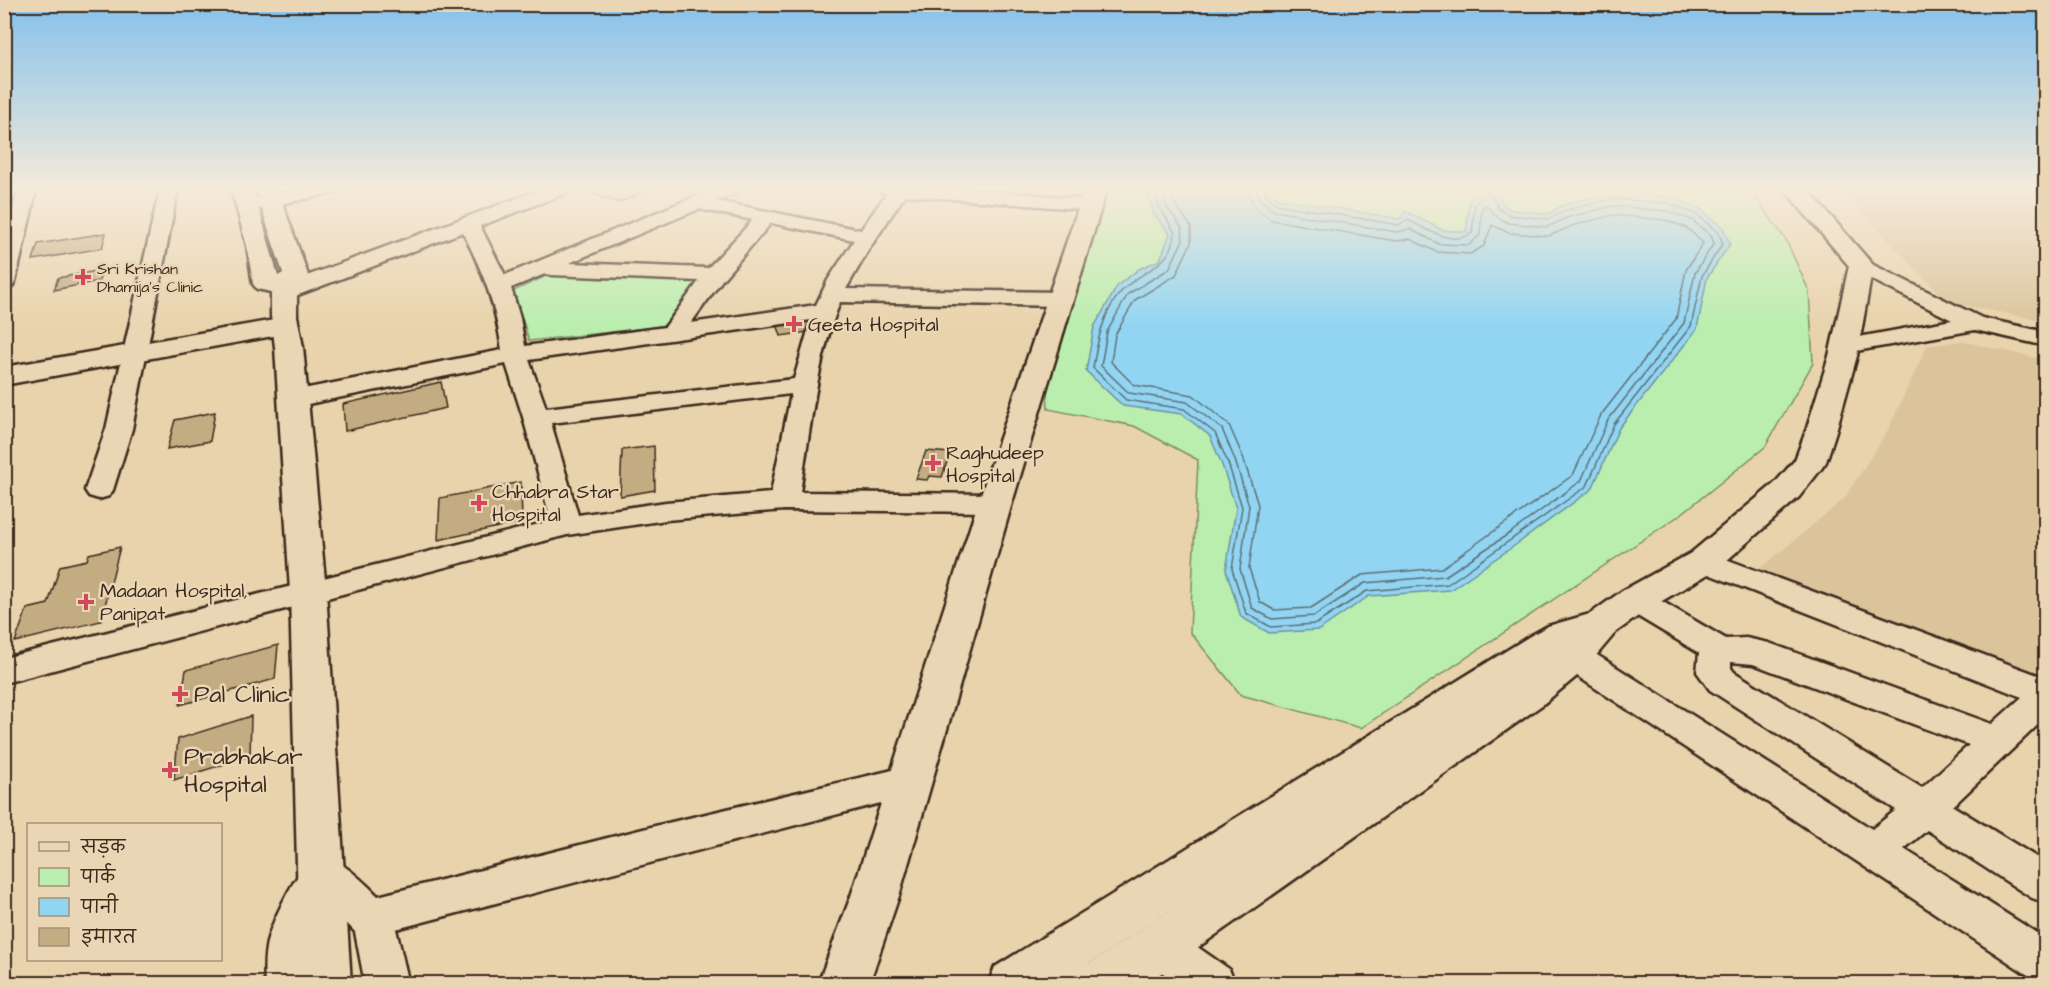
<svg xmlns="http://www.w3.org/2000/svg" width="2050" height="988" viewBox="0 0 2050 988" font-family="'Architects Daughter','Playpen Sans Deva',sans-serif">
  <style>
    .built { fill: #dbc49c }
    .green { fill: #baeeae; stroke: #7a8c66; stroke-width: 1.5 }
    .water { fill: #91d5f3; stroke: #6f919e; stroke-width: 1.5 }
    .lines { fill: none; stroke-linecap: round; stroke-linejoin: round }
    .shore { stroke: #5d6e73; stroke-width: 1.5 }
    .building { fill: #c4ac82; stroke: #3b2a1e; stroke-width: 1.5 }
    .lane-casing { stroke: #3b2a1e; stroke-width: 4 }
    .street-casing { stroke: #3b2a1e; stroke-width: 5 }
    .secondary-casing { stroke: #3b2a1e; stroke-width: 5 }
    .primary-casing { stroke: #3b2a1e; stroke-width: 5 }
    .lane { fill: #ead6b4; fill-rule: evenodd }
    .street { fill: #ead6b4; fill-rule: evenodd }
    .secondary { fill: #ead6b4; fill-rule: evenodd }
    .primary { fill: #ead6b4; fill-rule: evenodd }
    .poi-dot { fill: #d1495b; stroke: #ead6b4; stroke-width: 2 }
    .labels { text-anchor: middle; stroke-width: 5; stroke-linejoin: round; paint-order: stroke }
    .far-poi-label { font-size: 16px; fill: #3b2a1e; stroke: #ead6b4; text-anchor: start }
    .poi-label { font-size: 20px; fill: #3b2a1e; stroke: #ead6b4; text-anchor: start }
    .near-poi-label { font-size: 24px; fill: #3b2a1e; stroke: #ead6b4; text-anchor: start }
  </style>
  <rect width="100%" height="100%" fill="#e9d3ac"/>
  <filter id="ink" filterUnits="userSpaceOnUse"><feTurbulence type="fractalNoise" baseFrequency=".0167" numOctaves="2"/><feDisplacementMap in="SourceGraphic" scale="12" xChannelSelector="R" yChannelSelector="G"/><feConvolveMatrix kernelMatrix="1 2 1 2 8 2 1 2 1" color-interpolation-filters="sRGB"/></filter>
  <g filter="url(#ink)">
    <g class="built">
      <path d="M1839,188h206v133l-98,-19z"/>
      <path d="M1961,341l84,19v329l-300,-108 99,-82 44,-69 39,-84z"/>
    </g>
    <g class="green">
      <path d="M1105,188h644l37,52 23,51 4,72 -48,84 -85,68 -319,213 -120,-33 -51,-63 8,-172 -64,-34 -86,-17 -2,-32z"/>
      <path d="M559,270l143,12 -28,43 -145,16 -15,-50z"/>
    </g>
    <path class="water" d="M1151,188h117l9,10 123,21 5,-8 37,19 24,2 3,-31 12,-10 16,-3 7,17 8,5 36,4 15,-9 49,-13 58,5 29,11 24,20 7,16 -23,34 -10,51 -78,99 -27,61 -75,55 -67,46 -81,6 -50,34 -50,3 -28,-16 -15,-47 10,-62 -14,-43 -12,-29 -28,-22 -59,-8 -37,-35 8,-44 24,-42 21,-16 21,-9 10,-26 -17,-21 -6,-22z"/>
    <g class="lines">
      <g class="shore">
        <path d="M1155,188l3,16 17,29c-2,35 -37,37 -55,60 -17,20 -23,49 -27,75l33,32 58,9 31,24 13,30 14,44 -10,62 14,44 25,14 45,-3 51,-33 81,-7 139,-98 27,-62 77,-98 11,-50 21,-33 -5,-11 -22,-18 -27,-11 -57,-4 -46,11 -18,9 -39,-4 -10,-6 -10,-18 -14,13 -3,29c-19,14 -46,-4 -64,-13l-10,5 -122,-21 -11,-11 -1,-5"/>
        <path d="M1162,188l4,18 16,22 1,12 -14,29 -41,25 -21,38 -6,34 28,27 58,9 35,27 13,31 14,46 -9,63 12,39 20,11 42,-3 51,-33 80,-7 65,-43 71,-52 27,-61 76,-97 11,-50 19,-30 -3,-7 -19,-16 -25,-9 -54,-5 -44,11 -22,10 -39,-4 -12,-7 -10,-11 -4,3 -2,27 -11,10 -30,-1 -29,-15 -13,3 -123,-21 -15,-13 -3,-10"/>
        <path d="M1171,188l3,14 17,25v16l-15,32 -41,25 -20,35 -4,27 23,23 59,10 36,30 14,32 15,48 -9,63 11,34 14,8 37,-2 51,-33 80,-7 131,-93 28,-60 75,-96 10,-49 17,-27 -16,-15 -22,-8 -52,-5 -41,11 -23,10 -40,-3 -17,-8 -8,21 -14,8 -33,-2 -27,-13 -14,2 -125,-21 -17,-13 -7,-19"/>
      </g>
    </g>
    <g class="building">
      <path d="M588,188h40l14,5 -24,10 -36,-13z"/>
      <path d="M106,233l-4,15 -69,12 5,-16z"/>
      <path d="M102,270l-3,11 -45,9 4,-12z"/>
      <path d="M810,319l5,12 -34,5 -4,-12z"/>
      <path d="M441,382l5,26 -101,23 -2,-27z"/>
      <path d="M215,412l-5,29 -43,8 8,-29z"/>
      <path d="M654,446l1,44 -35,6 2,-46z"/>
      <path d="M926,451l24,2 -8,24 -13,-1 -2,4 -11,-1z"/>
      <path d="M521,482l1,40 -84,18 2,-42z"/>
      <path d="M120,547l-19,74 -86,21 12,-33 21,-5 12,-38 27,-6 2,-6z"/>
      <path d="M278,645l-3,34 -95,26 6,-35z"/>
      <path d="M251,716l-1,40 -76,24 4,-41z"/>
    </g>
    <g class="lines">
      <defs>
        <path id="lane" d="M2041,188h5v3l-4,-1z"/>
        <g id="street">
          <path d="M19,188h18l-22,94 -3,5 -8,1v-48z"/>
          <path d="M160,188h18l-46,241 -19,61 -4,6 -10,3 -10,-3 -4,-6 21,-61z"/>
          <path d="M304,188h35l-2,4 -89,19 -7,-2 -3,-4 3,-4z"/>
          <path d="M545,188h26l-2,4 -89,34 25,49 211,-87h25l-2,4 -22,9 144,29 26,-37 -6,-1 -2,-4h78l141,12 3,4 -3,4 -7,2 -186,-15 -36,54 -23,40 215,3 8,2 3,5 -3,5 -8,2 -221,-4c-24,60 -29,126 -40,190l195,2 10,3 4,6 -4,6 -10,3 -211,-2 -118,10 -99,15 -563,148v-25l547,-137 -28,-104 -17,-53 -213,43 -9,-3 -4,-5 4,-5 9,-3 209,-41c-7,-48 -18,-75 -39,-118l-170,65 -8,2 -8,-2 -3,-5 3,-5zM699,209l54,11 -45,48 -139,-5zM771,223l83,17 -26,40 -12,25 -125,18 31,-43zM545,274l7,1 147,6 -34,46 -140,19 -5,-28 -9,-30zM811,320l-17,59 -248,29 -17,-48zM791,394l-20,99 -105,9 -88,13 -27,-92z"/>
          <path d="M1861,259l121,59 64,14v14l-71,-16 -130,23 -8,-2 -4,-5 4,-5 115,-21 -99,-50 -3,-5 3,-5z"/>
          <path d="M1704,551l342,127v39l-93,89 93,57v40l-14,-5 -105,-68 -23,19 142,90v44l-15,-6 -469,-311 -5,-9 5,-9 12,-3 12,3 286,181 24,-19 -186,-120 -13,-18 2,-19 -75,-45 -5,-8 5,-8 11,-3 11,3 80,47 20,-1 23,5 223,81 30,-27 -329,-129 -4,-7 4,-7zM1731,662l22,2 216,81 -47,43 -188,-116 -3,-4z"/>
          <path d="M910,766l13,4 6,11 -6,11 -527,137 13,55h-44l-10,-52 -28,-30c-15,27 -21,51 -18,82h-44c-1,-16 -1,-31 3,-46 6,-19 33,-82 54,-82 17,1 45,29 56,40l281,-71z"/>
          <path d="M1161,926l15,6 53,37 6,15h-58l-31,-24 -6,-14 6,-14z"/>
          <path d="M1056,936c22,8 33,26 43,48h-49l-16,-28 7,-14z"/>
        </g>
        <g id="secondary">
          <path d="M1085,188h22l-95,315 -113,393 -30,88h-51l33,-88 127,-393z"/>
          <path d="M1783,188h23l67,77 -16,91 -21,75 -10,31 -5,7 -22,28 -82,72 -69,40 -32,23 -33,39 -41,34 -396,279h-69l7,-17 283,-186 -309,203h-70l7,-17 535,-331 18,-10 42,-12 32,-23 69,-38 84,-70 20,-23 11,-29 23,-75 20,-90z"/>
          <path d="M286,318l9,2 4,6 -4,6 -291,53v-18z"/>
        </g>
        <path id="primary" d="M231,188h22l25,88 5,-3 -28,-85h22l31,87 -11,12v29l6,31 23,244 25,393h-51l-10,-393 -15,-244 -4,-31v-24l-14,-3 -4,-5 -6,-38z"/>
      </defs>
      <use href="#lane" class="lane-casing"/>
      <use href="#street" class="street-casing"/>
      <use href="#secondary" class="secondary-casing"/>
      <use href="#primary" class="primary-casing"/>
      <use href="#lane" class="lane"/>
      <use href="#street" class="street"/>
      <use href="#secondary" class="secondary"/>
      <use href="#primary" class="primary"/>
    </g>
  </g>
  <linearGradient id="sky" x2="0" y2="1"><stop stop-color="#85c1ec"/><stop offset="0.58" stop-color="#f5ebda"/><stop offset="1" stop-color="#f5ebda" stop-opacity="0"/></linearGradient>
  <rect width="2050" height="326" fill="url(#sky)"/>
  <g class="poi-dot">
    <path d="M80 268h6v6h6v6h-6v6h-6v-6h-6v-6h6z"/>
    <path d="M791 315h6v6h6v6h-6v6h-6v-6h-6v-6h6z"/>
    <path d="M930 454h6v6h6v6h-6v6h-6v-6h-6v-6h6z"/>
    <path d="M476 494h6v6h6v6h-6v6h-6v-6h-6v-6h6z"/>
    <path d="M83 593h6v6h6v6h-6v6h-6v-6h-6v-6h6z"/>
    <path d="M177 685h6v6h6v6h-6v6h-6v-6h-6v-6h6z"/>
    <path d="M167 761h6v6h6v6h-6v6h-6v-6h-6v-6h6z"/>
  </g>
  <g class="labels">
    <g class="far-poi-label">
      <text x="97" y="274">Sri Krishan<tspan x="97" dy="18">Dhamija's Clinic</tspan></text>
    </g>
    <g class="poi-label">
      <text x="808" y="331">Geeta Hospital</text>
      <text x="946" y="459">Raghudeep<tspan x="946" dy="23">Hospital</tspan></text>
      <text x="492" y="498">Chhabra Star<tspan x="492" dy="23">Hospital</tspan></text>
      <text x="100" y="597">Madaan Hospital,<tspan x="100" dy="23">Panipat</tspan></text>
    </g>
    <g class="near-poi-label">
      <text x="194" y="702">Pal Clinic</text>
      <text x="184" y="764">Prabhakar<tspan x="184" dy="28">Hospital</tspan></text>
    </g>
  </g>
  <rect width="2050" height="988" fill="none" stroke="#ead6b4" stroke-width="24"/>
  <rect x="12" y="12" width="2026" height="964" fill="none" stroke="#3b2a1e" stroke-width="2" filter="url(#ink)"/>
  <rect x="27" y="823" width="195" height="138" fill="#ead6b4" stroke="#a49178" stroke-width="1.5"/>
  <rect x="39" y="842" width="30" height="9" fill="#ead6b4" stroke="#a49178" stroke-width="1.5"/>
  <text x="81" y="853" font-size="18" fill="#3b2a1e">सड़क</text>
  <rect x="39" y="868" width="30" height="18" fill="#baeeae" stroke="#a49178" stroke-width="1.5"/>
  <text x="81" y="883" font-size="18" fill="#3b2a1e">पार्क</text>
  <rect x="39" y="898" width="30" height="18" fill="#91d5f3" stroke="#a49178" stroke-width="1.5"/>
  <text x="81" y="913" font-size="18" fill="#3b2a1e">पानी</text>
  <rect x="39" y="928" width="30" height="18" fill="#c4ac82" stroke="#a49178" stroke-width="1.5"/>
  <text x="81" y="943" font-size="18" fill="#3b2a1e">इमारत</text>
</svg>
